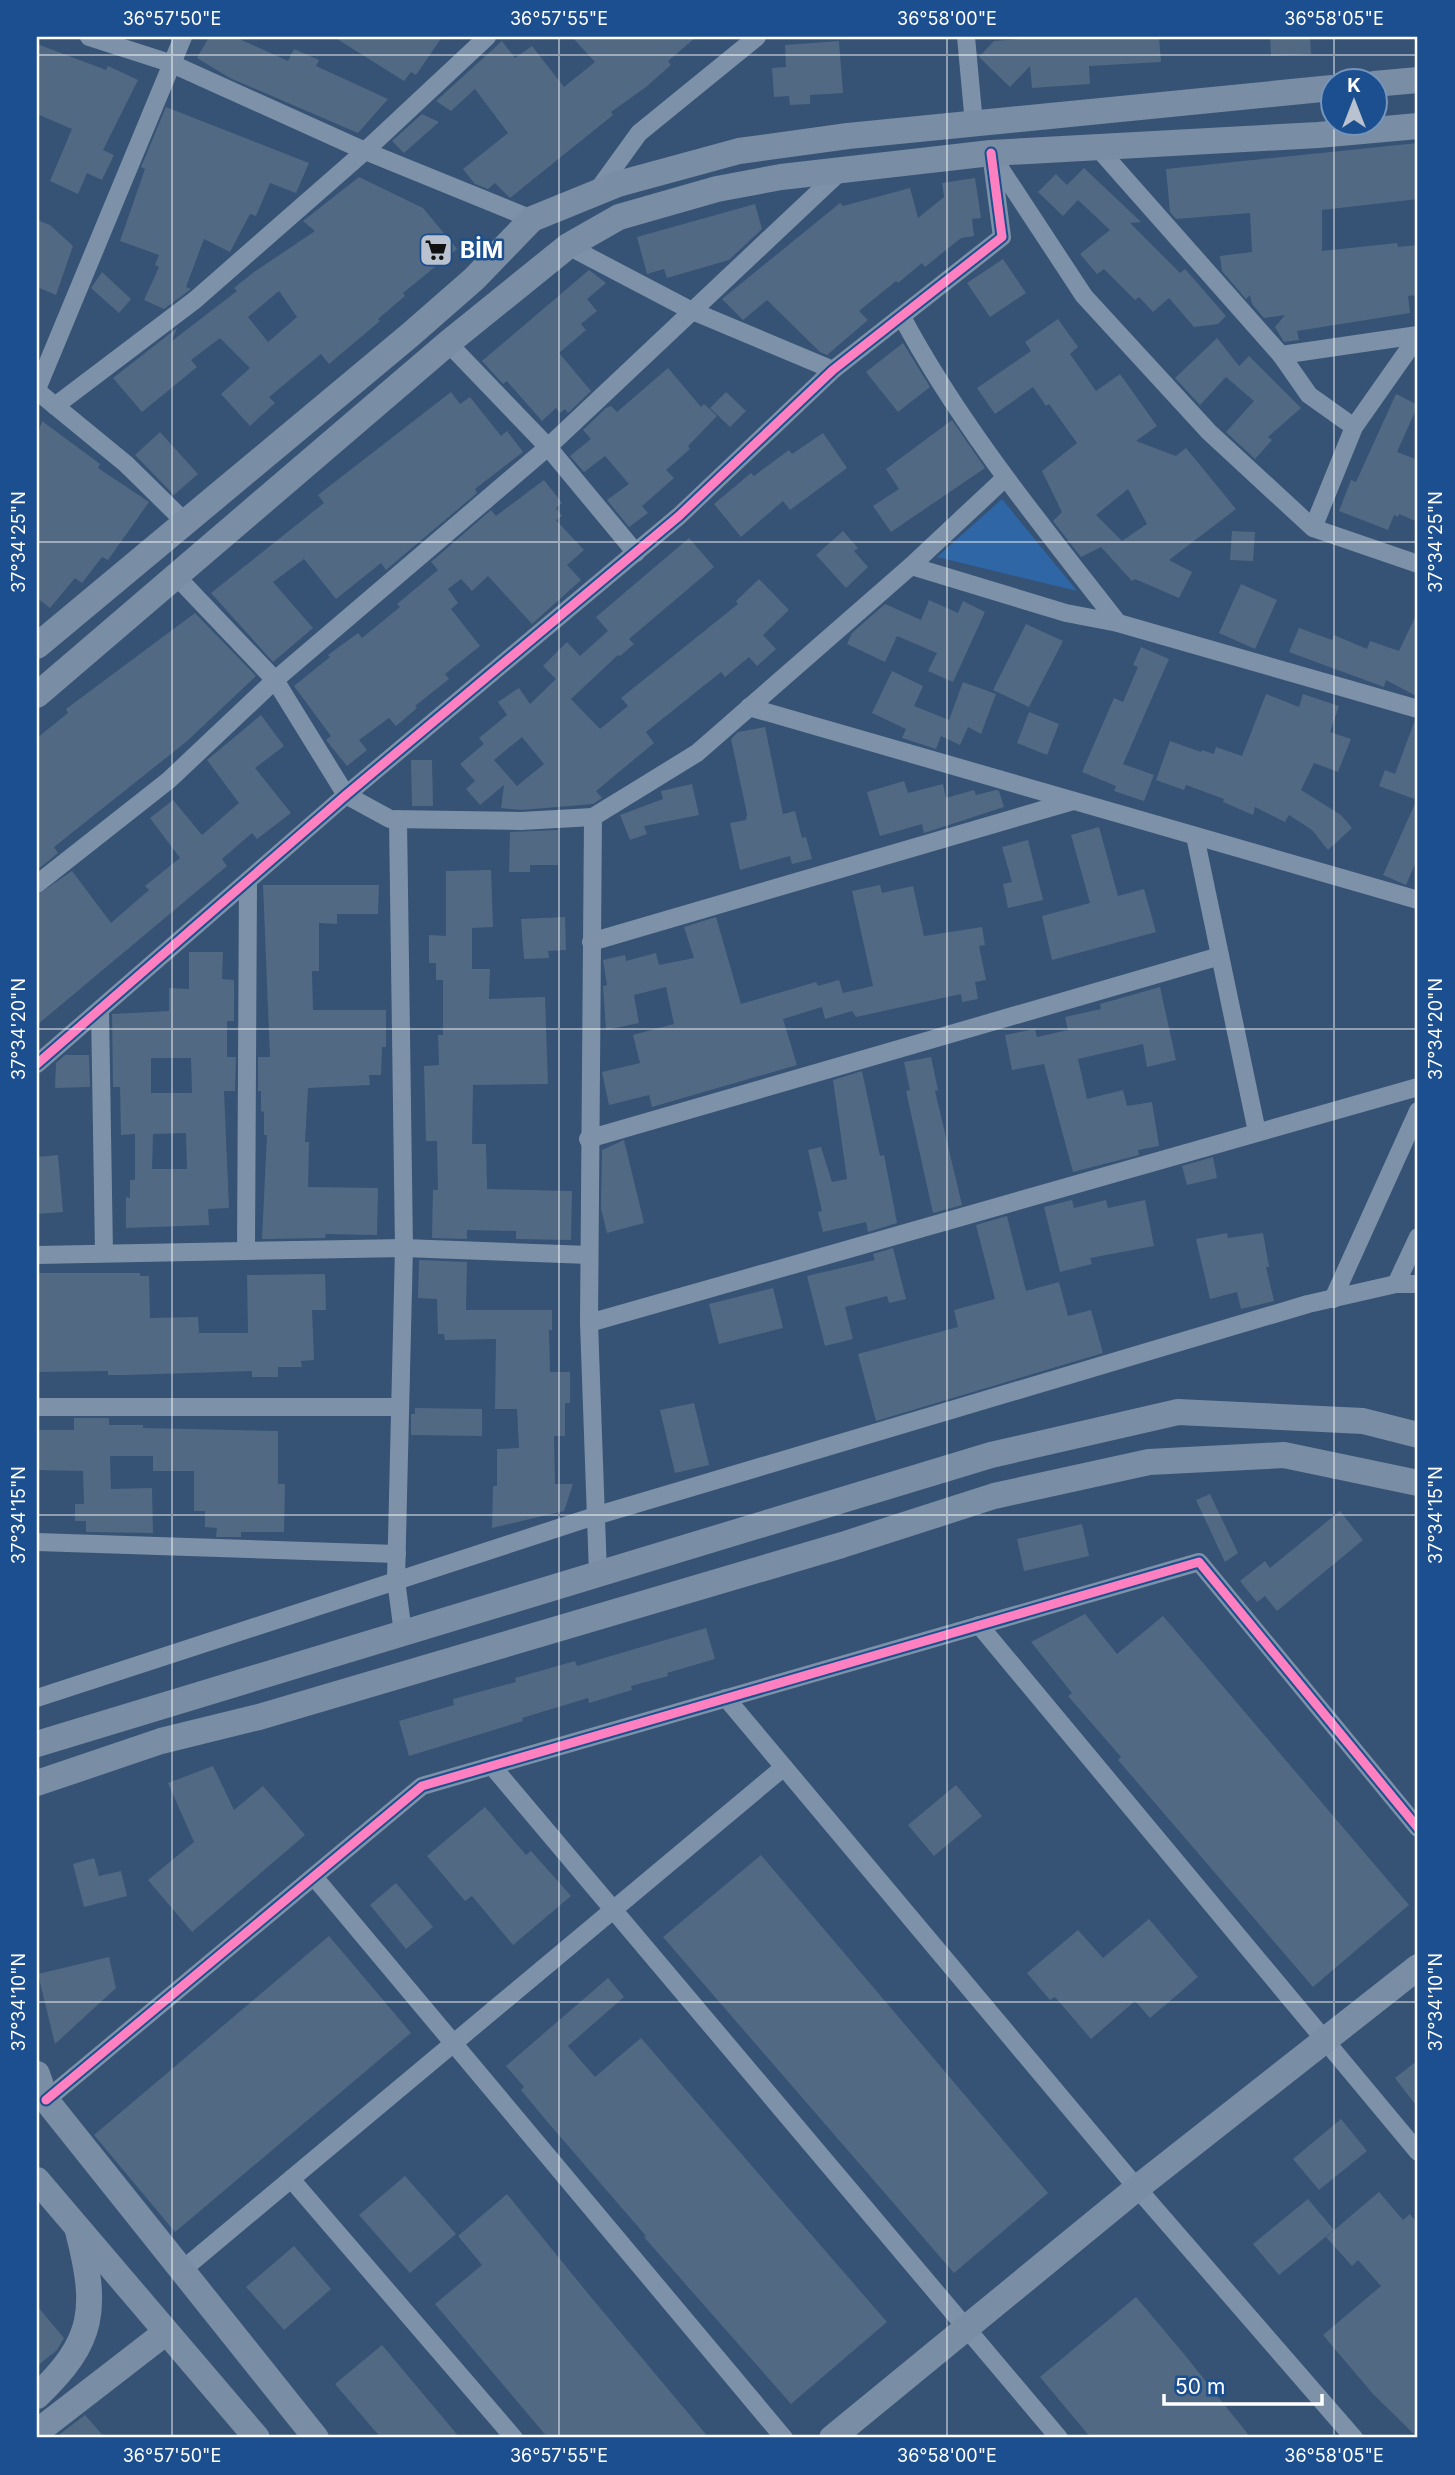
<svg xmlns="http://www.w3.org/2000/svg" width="1455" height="2475" viewBox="0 0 1455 2475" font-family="Inter,sans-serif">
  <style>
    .green { fill: #2f66a5 }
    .building { fill: #526984; fill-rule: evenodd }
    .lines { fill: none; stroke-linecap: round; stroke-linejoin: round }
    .street { stroke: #7d92a8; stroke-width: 18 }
    .secondary { stroke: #798da4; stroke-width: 26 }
    .cycleway-casing { stroke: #1b4f8f; stroke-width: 13 }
    .cycleway { stroke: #ff80c0; stroke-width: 9 }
    .ticks { fill: none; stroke: #fff; stroke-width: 2; stroke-opacity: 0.45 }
    .labels { text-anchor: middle; stroke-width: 5; stroke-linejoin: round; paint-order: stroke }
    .poi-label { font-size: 23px; font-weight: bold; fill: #fff; stroke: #1b4f8f; text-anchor: start }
    .neatline { fill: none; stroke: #fff; stroke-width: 2.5 }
    .ticks-label { font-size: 18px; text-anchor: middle; fill: #fff }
  </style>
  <rect width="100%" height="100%" fill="#365274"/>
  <path class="green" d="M1002,499l75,92 -140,-34z"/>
  <g class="building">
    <path d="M209,37h26l53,24 6,-12 25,11 -3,6 72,33 -30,34 -128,-55 -33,-20z"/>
    <path d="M334,37h108l-26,38 -5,-3 -7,9z"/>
    <path d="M572,37h124l-28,24 3,4 -25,22 -35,25 2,3 -103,83 -15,-15 -7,6 -13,-5 -12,-15 45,-36 -33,-44 -24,22 -15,-10 66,-60 13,17 17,-12 32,41 31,-25z"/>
    <path d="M1048,37h111l2,25 -72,4 1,18 -58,4 -2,-22 -20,21 -31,-30 15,-16z"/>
    <path d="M1270,37h40l1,17 -40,2z"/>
    <path d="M839,41l4,52 -33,2v9l-20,1 -1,-9 -15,1 -2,-29 14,-1 -1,-22z"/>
    <path d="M37,44l69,26 2,-4 30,14 -35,70 11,5 -12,25 -15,-7 -9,21 -28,-13 22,-52 -35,-15z"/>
    <path d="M166,107l143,56 -13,30 -26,-10 -14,33 -6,-2 -20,38 -26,-13 -18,48 5,2 -27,20 -20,-9 15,-33 -4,-2 4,-10 -39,-14 25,-72 -4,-2z"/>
    <path d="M422,114l17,8 -35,31 -12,-12z"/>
    <path d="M1418,143v56l-96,11v41l75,-8 1,4 20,-2v50l-10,1 2,17 -113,18 2,9 -15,2 -9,-15 10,-12 -21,3 -12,-14 -2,-9 -4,4 -24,-28 -2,-15 32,-4 -2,-39 -74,6 -6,-7 -4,-43z"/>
    <path d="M1084,168l57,54 -11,1 50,50 5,-4 41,47 -8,8 -24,3 -25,-29 -16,14 -14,-15 -4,3 -31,-31 -7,5 -17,-20 30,-24 -32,-30 -15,16 -25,-24 18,-18 11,11z"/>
    <path d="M359,177l64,31 34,41 -54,44 2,3 -27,23 2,2 -51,43 -8,-10 -52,43 6,6 -25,23 -29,-32 29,-26 -30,-30 -29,22 6,7 -55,45 -29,-34 64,-50 -5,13 65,-50 -3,-3 20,-16 61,-41 -12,-10zM279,291l18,26 -29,25 -20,-25z"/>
    <path d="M975,178l6,40 -9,1 2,17 -13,2 -36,29 -3,-4 -24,20 -2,-2 -37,30 9,9 -41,35 -7,-3 -53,-52 -24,20 -21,-21 118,-96 3,3 67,-18 8,30 26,-21 -2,-14z"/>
    <path d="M755,204l7,25 -33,31 -62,18 -3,-9 -17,5 -10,-37z"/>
    <path d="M37,220l13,5 23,21 -17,49 -19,-8z"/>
    <path d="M1003,259l23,34 -36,24 -23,-34z"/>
    <path d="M589,270l17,13 -19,16 10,12 -16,13 5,6 -27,23 32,38 -23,22 -3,-4 -5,4 -4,-5 -14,13 -35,-40 -4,3 -21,-23z"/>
    <path d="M102,272l29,27 -12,14 -28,-25z"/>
    <path d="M1058,319l20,28 -8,7 26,37 24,-17 37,52 -21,15 40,15 10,-8 50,61 -67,51 23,12 -13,26 -44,-19 -3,2 -31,-34 -20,10 -28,-36 9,-9 -20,-41 35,-28 -28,-39 -3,2 -13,-19 -38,27 -18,-26 54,-37 -6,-9zM1128,489l19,35 -25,17 -26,-26z"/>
    <path d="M1217,338l22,28 10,-10 52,52 -33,29 4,3 -17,19 -29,-27 28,-31 -28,-24 -26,28 -25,-27z"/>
    <path d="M903,343l27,44 -32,25 -32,-40z"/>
    <path d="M668,368l33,39 3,-3 13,12 -29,30 2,3 -24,21 8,8 -32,28 6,7 -19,14 -22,-27 22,-16 -24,-28 -21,16 -14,-16 21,-17 -8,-9 23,-22 5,-2 6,6z"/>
    <path d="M451,392l9,12 10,-7 31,39 6,-5 16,21 -48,37 2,4 -91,77 -5,-7 -45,36 -32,-40 -31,23 40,46 -40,34 -62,-69 113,-90 -6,-8z"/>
    <path d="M726,392l20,19 -16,16 -20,-19z"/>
    <path d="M1396,394l22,11 -21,47 21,8v62l-19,-8 -1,3 -4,-2 -6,15 -49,-19 12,-31 5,2z"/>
    <path d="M952,420l33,48 -94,64 -18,-26 26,-17 -13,-20z"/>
    <path d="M42,421l58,43 -2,4 51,34 -41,58 -6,-3 -20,26 -7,-5 -25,30 -13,-10v-161z"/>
    <path d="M160,432l38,42 -24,21 -39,-40z"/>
    <path d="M823,433l24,35 -57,42 -7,-9 -42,36 -27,-33 37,-31 3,3 35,-26 3,4z"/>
    <path d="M544,480l18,23 -6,5 6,8 -6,4 28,30 -17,15 14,15 -49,44 -44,-48 -16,15 -11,-12 -13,10 10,14 -7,6 29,37 -35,28 4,5 -34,27 2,2 -21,18 -7,-8 -30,22 8,10 -20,16 -21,-26 5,-4 -37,-50 36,-29 -2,-2 30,-22 4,5 38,-31 -3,-3 41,-34 -7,-8 60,-52 5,6z"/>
    <path d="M843,531l15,17 -4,3 14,16 -22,21 -30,-33z"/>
    <path d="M1232,531l23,1 -2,29 -23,-1z"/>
    <path d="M689,538l25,29 -85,72 5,5 -14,12 -2,-1 -47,44 29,30 28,-23 -7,-8 117,-94 -2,-3 23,-22 30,31 -26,25 13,14 -19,17 -8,-9 -24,20 -4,-5 -75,60 8,11 -58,48 6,7 -9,6 -72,6 -20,-2 3,-23 -24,20 -14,-16 9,-8 -15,-17 24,-20 -5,-6 28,-23 -9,-13 21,-14 11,16 26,-25 -13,-13 24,-24 13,14 28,-25 -12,-14zM522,737l22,27 -27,22 -23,-26z"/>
    <path d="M1241,584l36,16 -22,49 -36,-16z"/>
    <path d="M929,600l29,13 5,-12 22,11 -32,70 -25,-11 9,-18 -40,-17 -12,26 -38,-18 5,-11 33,-29 36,16z"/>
    <path d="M1418,611v86l-32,-17 -2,7 -95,-35 10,-24 33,12 2,-5 33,14 3,-8 29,10z"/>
    <path d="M195,613l61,63 -70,66 -132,105 4,6 -21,17v-132l31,-25 -2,-4z"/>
    <path d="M1026,624l37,17 -34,66 -36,-17z"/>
    <path d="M1141,647l28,12 -46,105 31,11 -10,26 -30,-10 2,-5 -34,-14 32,-74 9,4 15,-35 -5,-2z"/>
    <path d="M892,671l31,15 -9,20 35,14 14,-38 33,12 -15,40 -13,-7 -8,18 -19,-9 -5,13 -34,-11 4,-9 -34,-16z"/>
    <path d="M1266,694l33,13 4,-13 36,12 -9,26 21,7 -13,33 -24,-9 -13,27 40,25 11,13 -24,22 -16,-20 -23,-15 -4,7 -30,-15 -2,8 -30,-13 1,-3 -38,-14 -2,5 -28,-10 14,-39 31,11 1,-2 12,4 2,-7 26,9z"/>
    <path d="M1029,712l30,12 -12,31 -30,-12z"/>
    <path d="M261,715l23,31 -29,22 36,45 -34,26 -5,-6 -30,26 5,7 -190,159v-130l35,-24 39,52 38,-33 -4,-4 35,-28 -30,-40 23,-18 29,35 37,-32 -32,-43z"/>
    <path d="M1415,720h3v66l-4,13 -35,-13 6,-16 10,4z"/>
    <path d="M765,727l18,87 12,-3 7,27 4,-1 6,22 -20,5 -2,-8 -50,14 -10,-47 16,-3 1,-6 -16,-75 7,-7z"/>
    <path d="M411,760h21l1,46h-21z"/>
    <path d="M904,781l4,12 35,-9 3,14 28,-8 2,5 20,-5 3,1 5,16 -80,26 -2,-9 -42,12 -13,-44z"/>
    <path d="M692,784l7,31 -55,11 3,8 -17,6 -10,-25 43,-16 -2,-8z"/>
    <path d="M1418,797v60l-12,28 -23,-10z"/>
    <path d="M1099,827l19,69 26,-7 12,43 -104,28 -10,-44 48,-13 -19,-68z"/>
    <path d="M558,830v35h-28v7h-21l1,-40z"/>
    <path d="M1028,840l15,60 -35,8 -5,-24 9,-2 -10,-35z"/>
    <path d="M491,870l2,57 -21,1v41h18l-1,30 56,-2 3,87 -75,1 -1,59h14l1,45 85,2 -1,49 -55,-1v-8l-49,-1v9l-35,-1 1,-48h5l-1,-49h-11l-2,-75 15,-1 -1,-30h5v-55h-7v-17h-7v-28l17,1v-65z"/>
    <path d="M263,885h116l-1,29h-41v10l-18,-1v48h-7l1,39h73v37h-4l-1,28h-12l1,10 -62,3 -3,54h4l-1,45 70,1 -1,47 -51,-1 -1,4 -63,1 5,-104h-3v-23l-3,-1v-20h-3v-34h12z"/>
    <path d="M880,885l2,8 31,-7 11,50 58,-9 3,18 -6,1 7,34 -11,2 3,17 -16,3 -1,-8 -105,23 -4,-6 -27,8 -3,-12 -39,12 14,46 -145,42 -3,-12 -40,10 -7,-33 38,-9 -7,-28 41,-11 -8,-37 -32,8 5,28 -33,7 -3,-44 4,-1 -4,-25 22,-5 1,6 30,-8 3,12 35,-7 -10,-31 32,-10 25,87 75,-22 2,4 21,-6 4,13 30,-7 -21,-95z"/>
    <path d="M565,917l1,33 -18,1 1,7 -25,1 -3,-40z"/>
    <path d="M189,952h34l-1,27 12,1v41h-7v36h9l-1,34h-11l5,117 -21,1 1,16 -83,3v-31l4,1v-18h5v-46l-14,1 -1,-48h-7l-1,-73 57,-3v-23l20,1zM151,1058h40l1,35h-41zM186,1133l1,36h-35l1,-35z"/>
    <path d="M1160,987l16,73 -29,7 -4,-23 -65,15 9,40 36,-9 4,16 25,-4 7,44 -21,4 1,5 -66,17 -29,-108 -32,6 -7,-35 30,-6 2,8 31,-7 -3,-13 36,-8 -1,-5z"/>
    <path d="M65,1055h24l1,32 -35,1 1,-25z"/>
    <path d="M931,1057l7,33 -3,1 27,114 -29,8 -27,-122 4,-1 -6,-28z"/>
    <path d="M862,1071l18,85 4,-1 13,68 -29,9 -2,-10 -43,10 -5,-20 4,-1 -14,-61 13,-3 11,35 15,-3 -14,-99z"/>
    <path d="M624,1140l20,83 -37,10 -6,-24 1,-59z"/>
    <path d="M58,1155l5,57 -26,2v-57z"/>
    <path d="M1213,1157l4,21 -30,7 -5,-19z"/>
    <path d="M1072,1200l2,8 32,-8 2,8 37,-8 9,46 -64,12 2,6 -32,8 -16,-65z"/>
    <path d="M1007,1216l19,75 33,-9 9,34 23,-6 12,43 -227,68 -18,-67 100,-27 -4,-17 41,-11 -19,-74z"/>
    <path d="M1227,1233l1,5 35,-5 6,34h-3l8,34 -33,8 -4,-17 -27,7 -14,-60z"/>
    <path d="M893,1248l13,51 -17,4 -2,-7 -42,11 8,32 -28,7 -18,-70 68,-16 -2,-6z"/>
    <path d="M419,1260l48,2 -1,48h86v20h-3l1,42h20v31h-5v33h-11l1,48h18l-9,27 -72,17 1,-42h4v-37l22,-1 -2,-39h-22l1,-70 -51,1 -1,-6h-6l-1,-35 -19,-1z"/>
    <path d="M37,1273h103v3h9l1,42 48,-1 1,16h49l-1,-58 78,-1 1,36h-14l2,50 -13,1 1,6h-24v10h-26v-6l-125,4h-19v-4l-71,1z"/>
    <path d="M773,1288l10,40 -64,16 -10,-40z"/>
    <path d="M694,1403l15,62 -34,8 -15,-63z"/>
    <path d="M415,1408l67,1v27l-71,-1v-21h4z"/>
    <path d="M74,1418h35v7h34v3l135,3v53h7l-1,48h-43v5h-25l1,-9 -12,-1v-16h-11v-40h-41v-15h-43l1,33 41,-1 1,45 -67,-1v-11h-11v-17h9l-1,-33 -46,-1v-40h37z"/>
    <path d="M1210,1494l28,59 -13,9 -29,-62z"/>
    <path d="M1340,1511l23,29 -86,71 -12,-15 -8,6 -17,-21 25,-20 5,7z"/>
    <path d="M1082,1524l7,32 -65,15 -7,-32z"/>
    <path d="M1085,1614l32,40 46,-38 246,289 -96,82 -195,-227 3,-3 -53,-61 4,-3 -41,-51z"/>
    <path d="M706,1628l9,31 -48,14 1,3 -37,10 1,4 -43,13 -1,-5 -66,20 1,3 -114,35 -10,-35 55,-16 -1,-6 63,-17 -1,-4 60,-17 2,5z"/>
    <path d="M213,1766l21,44 29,-24 42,49 -113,97 -44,-52 46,-38 -26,-59z"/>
    <path d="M956,1785l26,31 -48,40 -26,-31z"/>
    <path d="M485,1807l41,48 5,-4 40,45 -58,49 -41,-49 -7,5 -38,-45z"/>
    <path d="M761,1855l287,338 -94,80 -291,-336z"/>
    <path d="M94,1858l5,18 22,-5 6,25 -43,11 -11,-43z"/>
    <path d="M396,1883l37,44 -27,22 -36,-44z"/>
    <path d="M1149,1919l49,58 -48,41 -15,-17 -44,38 -36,-42 -5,3 -23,-27 51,-43 25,28z"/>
    <path d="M329,1936l82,97 -236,199 -81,-97z"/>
    <path d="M109,1957l7,31 -61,56 -17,-70z"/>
    <path d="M608,1978l16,19 -56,49 27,31 46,-39 246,284 -96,82 -147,-167 2,-1 -101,-117 -24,-29 3,-3 -18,-21z"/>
    <path d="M1418,2060v48l-23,-30z"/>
    <path d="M1341,2119l26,32 -48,39 -26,-31z"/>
    <path d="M405,2176l51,58 -46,39 -51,-58z"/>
    <path d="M1379,2192l24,28 7,-6 8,10v214l-45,-44 -50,-59 58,-49 -23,-26 -6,6 -26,-29z"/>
    <path d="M507,2194l83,102 119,142h-161l-113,-134 47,-39 -24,-29z"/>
    <path d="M1308,2199l26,31 -55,45 -26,-31z"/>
    <path d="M294,2246l37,43 -47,41 -38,-43z"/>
    <path d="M1136,2297l48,57 67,84h-160l-51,-61z"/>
    <path d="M37,2306l27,32 -7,12 -20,16z"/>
    <path d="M382,2345l47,56 31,37h-79l-46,-54z"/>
    <path d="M85,2415l20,23h-50l9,-7z"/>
  </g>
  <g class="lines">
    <g class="street">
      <path d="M89,37l81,26 195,88 167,68"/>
      <path d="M966,37l8,87"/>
      <path d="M1097,147l184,208 28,40 45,32"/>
      <path d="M994,159l90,137 125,136 104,96 105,36"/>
      <path d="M597,191l42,-58 118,-96"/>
      <path d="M568,246l122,64 143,60"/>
      <path d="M902,317c59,110 139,207 216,306"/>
      <path d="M448,343l100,104 88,106"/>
      <path d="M1281,355l137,-20"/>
      <path d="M37,389l146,-352"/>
      <path d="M37,391l89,73 60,59"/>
      <path d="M55,406l140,-106 170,-149 122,-114"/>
      <path d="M1313,528l41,-101 64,-91"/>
      <path d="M911,566l155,47 52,10 300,86"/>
      <path d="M177,577l98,103 71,115 44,24 131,2 72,-4 104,-64 214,-187 94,-88"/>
      <path d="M749,707l669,193"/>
      <path d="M593,817l-4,506 9,251"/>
      <path d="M398,819l6,429 -8,332 7,53"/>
      <path d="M1195,836l62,296"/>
      <path d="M37,884l132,-104 106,-100 273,-233 294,-277"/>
      <path d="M591,942l482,-141"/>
      <path d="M100,1010l4,243"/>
      <path d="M37,1064l309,-269 333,-279 154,-146 169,-133 -11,-84"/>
      <path d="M588,1139l632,-183"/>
      <path d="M246,1251l2,-370"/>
      <path d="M37,1255l367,-7 185,7"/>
      <path d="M1396,1284l22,-47"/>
      <path d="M1333,1299l85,-188"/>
      <path d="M589,1323l829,-236"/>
      <path d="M37,1407h363"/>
      <path d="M37,1542l360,12"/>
      <path d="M979,1625l439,527"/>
      <path d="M37,1698l558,-182 713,-212 88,-20h22"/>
      <path d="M726,1698l411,490 217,250"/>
      <path d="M492,1766l567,672"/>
      <path d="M315,1878l469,560"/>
      <path d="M46,2100l376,-314 777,-224 219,266"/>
      <path d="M291,2179l223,259"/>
      <path d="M181,2271l603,-504"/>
    </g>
    <g class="secondary">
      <path d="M1374,84l44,-4"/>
      <path d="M37,646l373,-311 64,-56 58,-60 86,-35 121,-33 109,-15 484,-48"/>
      <path d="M37,695l411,-352 120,-97 51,-29 98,-28 64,-12 210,-24 327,-18 100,-9"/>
      <path d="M37,1744l954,-289 187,-43 185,9 55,14"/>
      <path d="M37,1783l124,-42 98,-24 583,-172 152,-49 155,-34 135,-7 134,28"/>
      <path d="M37,2074l9,26 270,338"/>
      <path d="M37,2180l220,258"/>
      <path d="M37,2396c58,-55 61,-87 41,-165"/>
      <path d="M37,2432l128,-99"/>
      <path d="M832,2438l305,-250 281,-221"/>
    </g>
    <defs>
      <g id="cycleway">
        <path d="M37,1064l309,-269 333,-279 154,-146 169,-133 -11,-84"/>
        <path d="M46,2100l376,-314 777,-224 219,266"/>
      </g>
    </defs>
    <use href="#cycleway" class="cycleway-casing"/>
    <use href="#cycleway" class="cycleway"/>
  </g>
  <path class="ticks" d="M172,37v2401M559,37v2401M947,37v2401M1334,37v43M37,55h1381M1334,122v2316M37,542h1381M37,1029h1381M37,1515h1381M37,2002h1381"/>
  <defs>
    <symbol id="supermarket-square" viewBox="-11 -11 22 22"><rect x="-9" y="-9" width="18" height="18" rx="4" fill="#b9c2ce" stroke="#1b4f8f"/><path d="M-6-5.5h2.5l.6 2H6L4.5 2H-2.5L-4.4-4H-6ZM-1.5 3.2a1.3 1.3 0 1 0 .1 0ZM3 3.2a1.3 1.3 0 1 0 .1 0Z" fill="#111"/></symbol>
  </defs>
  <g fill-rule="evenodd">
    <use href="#supermarket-square" x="417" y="231" width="38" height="38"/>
  </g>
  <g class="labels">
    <g class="poi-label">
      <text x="460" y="258">BİM</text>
    </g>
  </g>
  <rect width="1455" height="2475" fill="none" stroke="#1b4f8f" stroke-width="77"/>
  <g transform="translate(1354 102)"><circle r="33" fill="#1b4f8f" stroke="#7695bc" stroke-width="2"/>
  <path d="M0-5L12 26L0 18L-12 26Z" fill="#b9c2ce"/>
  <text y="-10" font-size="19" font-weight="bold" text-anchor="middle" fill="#ffffff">K</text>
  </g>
  <path d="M1164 2394v10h158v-10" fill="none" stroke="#ffffff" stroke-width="3.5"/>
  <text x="1175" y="2394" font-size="21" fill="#ffffff" stroke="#1b4f8f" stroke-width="5" paint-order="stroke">50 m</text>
  <rect x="38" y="38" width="1378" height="2398" class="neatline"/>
  <g class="ticks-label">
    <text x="172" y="25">36°57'50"E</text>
    <text x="559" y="25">36°57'55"E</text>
    <text x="947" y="25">36°58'00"E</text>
    <text x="1334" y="25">36°58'05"E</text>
    <text transform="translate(19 542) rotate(-90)" y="6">37°34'25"N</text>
    <text transform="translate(1436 542) rotate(-90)" y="6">37°34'25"N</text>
    <text transform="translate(19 1029) rotate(-90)" y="6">37°34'20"N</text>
    <text transform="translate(1436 1029) rotate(-90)" y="6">37°34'20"N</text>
    <text transform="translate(19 1515) rotate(-90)" y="6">37°34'15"N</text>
    <text transform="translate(1436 1515) rotate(-90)" y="6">37°34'15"N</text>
    <text transform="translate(19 2002) rotate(-90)" y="6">37°34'10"N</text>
    <text transform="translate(1436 2002) rotate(-90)" y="6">37°34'10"N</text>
    <text x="172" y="2462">36°57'50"E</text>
    <text x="559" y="2462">36°57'55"E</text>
    <text x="947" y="2462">36°58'00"E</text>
    <text x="1334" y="2462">36°58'05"E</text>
  </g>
</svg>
